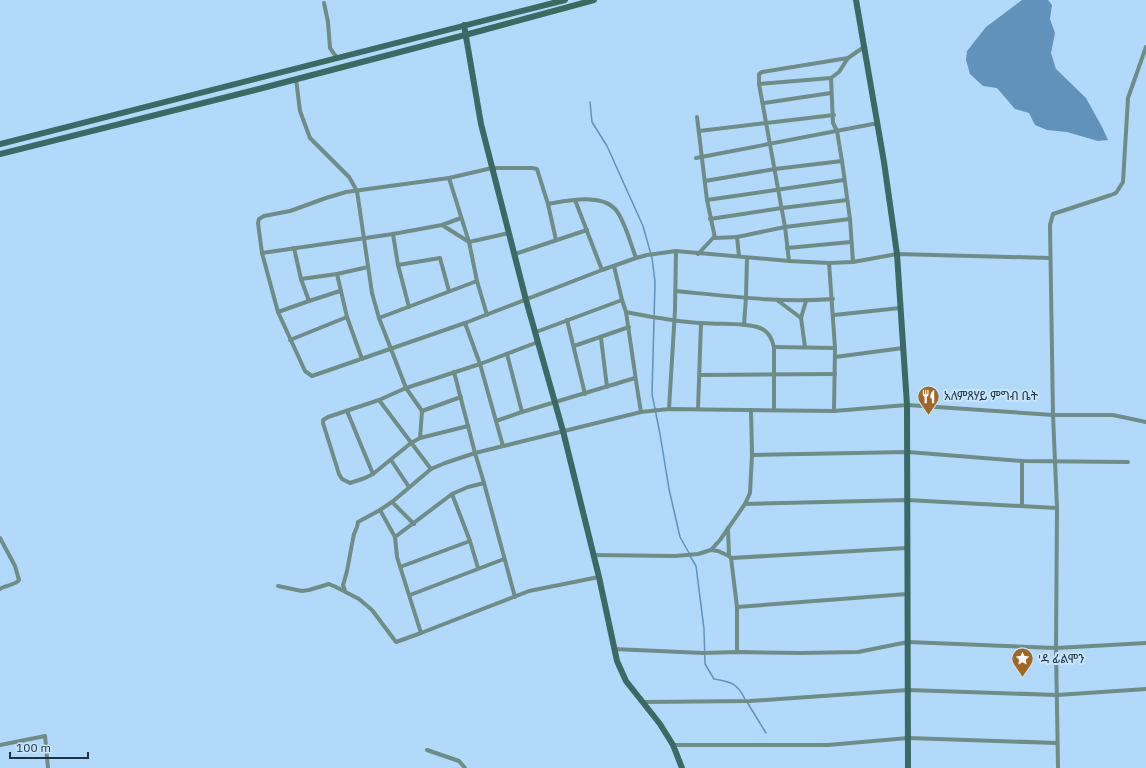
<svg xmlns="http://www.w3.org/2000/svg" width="1146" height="768" viewBox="0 0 1146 768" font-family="'IBM Plex Sans','Noto Sans Ethiopic',sans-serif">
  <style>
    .water { fill: #6192bb }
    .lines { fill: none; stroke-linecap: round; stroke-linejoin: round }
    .stream { stroke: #6192bb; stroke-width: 1.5 }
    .street { stroke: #6f8c87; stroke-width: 4 }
    .secondary { stroke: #3c6963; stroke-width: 6 }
    .labels { text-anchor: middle; stroke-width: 4; stroke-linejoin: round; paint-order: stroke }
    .poi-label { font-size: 12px; fill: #203343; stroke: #c9e5fe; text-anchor: start }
  </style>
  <rect width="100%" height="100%" fill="#b3d9fa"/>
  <path class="water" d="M1022,0h26l4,5 -2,14 5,14 -4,20 5,16 30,29 16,29 6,13 -10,1 -31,-9 -20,-2 -12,-5 -6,-12 -14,-4 -18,-21 -14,-2 -13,-12 -4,-14 1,-9 19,-24z"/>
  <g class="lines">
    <g class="stream">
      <path d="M590,102l2,20 15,24 36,80 9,32 3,24 -3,112 8,40 9,55 11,48 9,16"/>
      <path d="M690,556l6,10 8,63 1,35 9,15c17,3 23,4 31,20"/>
      <path d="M747,702l19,31"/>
    </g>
    <g class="street">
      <path d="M324,3l4,19 2,26 7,10"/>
      <path d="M831,78l2,45 4,8 5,30 8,58 3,43"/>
      <path d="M296,79l4,32 10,27 39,39 8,14 15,102 7,25 27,70 16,23 -2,27"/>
      <path d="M759,84v-10l3,-2 86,-14 16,-11"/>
      <path d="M764,103l67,-10"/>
      <path d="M697,117l10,83 8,38 22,-1 48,-10 65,-8"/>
      <path d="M699,131l135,-16"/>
      <path d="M696,158l182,-35"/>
      <path d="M449,178l20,64 8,39 10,34"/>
      <path d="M705,181l70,-12 67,-8"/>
      <path d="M575,200l27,70"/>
      <path d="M707,200l137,-20"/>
      <path d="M548,204c18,-3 52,-11 67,5 9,9 16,36 21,49"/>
      <path d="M710,219l72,-11 65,-8"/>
      <path d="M442,225l27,17 40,-9"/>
      <path d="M393,234l5,31 11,42"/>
      <path d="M737,237l2,19"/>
      <path d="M556,240l-8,-36 -11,-35 -5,-1h-40l-43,10 -103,14 -20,6 -36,13 -26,5 -5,3 -1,4 4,30 16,59 27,59 7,5 153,-53 137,-53 34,-12 11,-3 29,-4 113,10 40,2 24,-1 44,-8 153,4"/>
      <path d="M294,248l7,31 8,22 31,-10"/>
      <path d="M787,248l64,-6"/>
      <path d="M262,253l131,-19 49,-9 19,-7"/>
      <path d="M515,254l72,-24"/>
      <path d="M698,254l16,-17"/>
      <path d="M789,261l-4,-34 -26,-143 72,-6 8,-6 9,-14"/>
      <path d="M829,263l6,85 -1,63"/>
      <path d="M398,265l42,-7 9,33"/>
      <path d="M614,266l8,34 4,12 12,82 3,18"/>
      <path d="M337,274l10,43 15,42"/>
      <path d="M301,279l36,-5 31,-7"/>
      <path d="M676,291c52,5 104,12 157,8"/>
      <path d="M777,300l24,18 4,29"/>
      <path d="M278,312l31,-11"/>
      <path d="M626,312c26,5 51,10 76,11 19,2 41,-1 58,5 9,3 12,11 14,19v63"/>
      <path d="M834,315l66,-7"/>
      <path d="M379,318l98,-37"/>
      <path d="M801,318l5,-17"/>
      <path d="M567,320l18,74"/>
      <path d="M465,323l15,41 23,82"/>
      <path d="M744,325l2,-28 1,-39"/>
      <path d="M536,332l86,-32"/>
      <path d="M601,338l6,49"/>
      <path d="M290,340l57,-23"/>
      <path d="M574,346l55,-19"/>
      <path d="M774,347l61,1"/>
      <path d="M507,354l15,58"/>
      <path d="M835,357l68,-9"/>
      <path d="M454,372l21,81 9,30 31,114"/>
      <path d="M700,375l135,-1"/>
      <path d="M379,400l52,69"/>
      <path d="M669,409l6,-99 1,-59"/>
      <path d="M698,409l3,-86"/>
      <path d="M347,411l26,63"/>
      <path d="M422,411l39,-14"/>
      <path d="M496,421l26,-9 113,-34"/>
      <path d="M468,426l-48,12 -9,5 -38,31 -8,4 -15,5 -8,-4 -3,-5 -16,-51v-3l5,-3 51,-17 27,-12 74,-24 58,-22"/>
      <path d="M752,455l156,-3 114,9 106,1"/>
      <path d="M391,460l18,27"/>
      <path d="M452,494l18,47 8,27"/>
      <path d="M392,502l22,22"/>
      <path d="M745,504l162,-4 150,8"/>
      <path d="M1022,506v-45"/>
      <path d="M380,510l15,27 2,20 24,76 108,-42 70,-14"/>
      <path d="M728,528l1,28"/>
      <path d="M395,537l57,-43 16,-7 16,-4"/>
      <path d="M0,538l15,28 4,14c-3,5 -13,5 -19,9"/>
      <path d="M711,550l9,-10 25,-36 5,-11 2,-38 -1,-45"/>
      <path d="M593,555l82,1 23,-2 13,-4 7,1 11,5 2,2 6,49v45"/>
      <path d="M731,558l176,-10"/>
      <path d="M400,567l70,-26"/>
      <path d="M278,586l24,5 7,-1 20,-6 7,3 23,12 13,11 24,32 25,-9"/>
      <path d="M345,591l-2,-6 1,-3 3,-11 5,-27 2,-10 3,-7 1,-5 22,-12 12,-8 39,-33 14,-6 30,-10 166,-41 28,-3 165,2 73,-6 146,10h60l33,7"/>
      <path d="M410,595l94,-36"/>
      <path d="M737,607l170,-13"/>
      <path d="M614,649l89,4 34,-1 64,1 57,-1 50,-10 148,6 90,-5"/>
      <path d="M643,702l107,-1 158,-11 149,5 89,-6"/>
      <path d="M0,745l45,-9 3,32"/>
      <path d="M673,745h155l80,-7 149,5"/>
      <path d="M427,750l32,11 6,7"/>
      <path d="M1058,768l-2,-120 1,-140 -4,-93 -3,-190 3,-11 58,-19 5,-2 7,-11 5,-84 18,-51"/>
    </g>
    <g class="secondary">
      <path d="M856,0l28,162 13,92 10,151 1,363"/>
      <path d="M464,25l17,99 45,176 37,131 36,146 18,84 9,20 34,43 13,21 9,23"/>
      <path d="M0,144l565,-144"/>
      <path d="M0,154l255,-64 210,-55 129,-35"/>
    </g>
  </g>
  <defs>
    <symbol id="restaurant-pin" viewBox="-11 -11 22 30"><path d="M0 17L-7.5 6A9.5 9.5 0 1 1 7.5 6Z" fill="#a16727" stroke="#c9e5fe"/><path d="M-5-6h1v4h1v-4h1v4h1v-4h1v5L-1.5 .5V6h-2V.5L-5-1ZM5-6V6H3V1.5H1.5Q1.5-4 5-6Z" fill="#fff"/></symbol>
    <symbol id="sight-pin" viewBox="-11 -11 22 30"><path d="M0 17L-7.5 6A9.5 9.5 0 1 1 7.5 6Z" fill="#a16727" stroke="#c9e5fe"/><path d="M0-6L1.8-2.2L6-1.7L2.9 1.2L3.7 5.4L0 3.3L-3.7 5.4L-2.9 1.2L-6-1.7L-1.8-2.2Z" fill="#fff"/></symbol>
  </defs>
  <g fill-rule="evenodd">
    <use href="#restaurant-pin" x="916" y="384" width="25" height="34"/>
    <use href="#sight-pin" x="1010" y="646" width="25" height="34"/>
  </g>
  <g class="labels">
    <g class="poi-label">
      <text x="944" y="400">አለምጸሃይ ምግብ ቤት</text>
      <text x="1038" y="663">'ዳ ፊልሞን</text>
    </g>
  </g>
  <path d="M10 752v6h78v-6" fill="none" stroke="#203343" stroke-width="2"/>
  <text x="16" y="752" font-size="12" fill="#203343" stroke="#c9e5fe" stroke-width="3" paint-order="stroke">100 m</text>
</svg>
